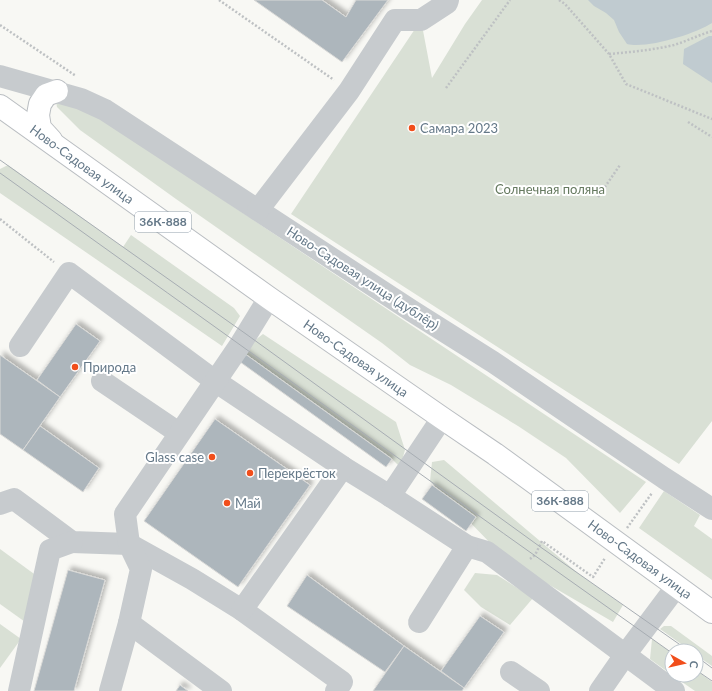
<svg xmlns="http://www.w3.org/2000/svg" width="712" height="691" viewBox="0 0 712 691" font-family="Lato,sans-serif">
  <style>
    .green { fill: #d9e0d5 }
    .water { fill: #c0cbd0 }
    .building { fill: #adb6bc; stroke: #d9d9d7; filter: url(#shadow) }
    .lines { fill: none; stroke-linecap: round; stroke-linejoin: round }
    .major-casing { stroke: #babec2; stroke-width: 24 }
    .path { stroke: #bec1c3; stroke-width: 2.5; stroke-dasharray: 2 2; stroke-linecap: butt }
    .minor { stroke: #c7cbce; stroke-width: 22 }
    .major { stroke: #fff; stroke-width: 22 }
    .tram { stroke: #a7adb3; stroke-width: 1 }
    .poi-dot { fill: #f14e1b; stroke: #fff; stroke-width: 1.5 }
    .labels { text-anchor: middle; stroke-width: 4; stroke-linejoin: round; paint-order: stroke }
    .shield { fill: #fff; stroke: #92a0ac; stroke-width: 1 }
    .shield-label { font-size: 12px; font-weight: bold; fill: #647888 }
    .poi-label { font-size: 13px; fill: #647888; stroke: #fff; text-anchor: start }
    .street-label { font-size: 13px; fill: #647888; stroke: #fff }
    .park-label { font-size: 13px; fill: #65795f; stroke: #fff }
  </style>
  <defs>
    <filter id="shadow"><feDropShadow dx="3.5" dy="-3.5" stdDeviation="2" flood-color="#0004"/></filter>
  </defs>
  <rect width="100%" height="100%" fill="#f8f8f4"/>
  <g class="green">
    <path d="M482,0h230v421l-33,43 -388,-250 130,-194 11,58 33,-54z"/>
    <path d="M56,102l31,7 559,373 -26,31 -54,-55 -48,-32 -67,-41 -41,-20 -28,-22 -206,-144 -96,-69 -23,-23z"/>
    <path d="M8,165l115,82 8,-12 103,73 6,8 -18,30 -222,-153v-24z"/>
    <path d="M263,334l133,88 9,28 -5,17 -8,-8 -151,-108z"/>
    <path d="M444,460l135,114 44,31 -10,17 -79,-46 -39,-28 -65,-67 2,-19z"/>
    <path d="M664,491l36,24 -6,11 18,13v41l-73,-52z"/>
    <path d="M0,549l41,30 -13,45 -28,-20z"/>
    <path d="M475,573l22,2 36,23 -23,27 -29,-18 -17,-17z"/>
    <path d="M0,624l21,15 -21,29z"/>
    <path d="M664,626h7l41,30v10l-16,-11v-4h-5l-31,-22z"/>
    <path d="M652,639l20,14v22l-22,-16z"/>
    <path d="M696,670l16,12v9h-17l-23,-16h24z"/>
  </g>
  <g class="water">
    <path d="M588,0h124v23c-17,11 -65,26 -85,21l-8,-12 -5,-12 -8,-7 -12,-7z"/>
    <path d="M709,36h3v47l-29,-19 1,-15z"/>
  </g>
  <g class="building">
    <path d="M254,0h68l24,17 10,-17h32l-46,62z"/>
    <path d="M76,324l24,17 -40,56 -23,-17z"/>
    <path d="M241,351l151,108 -6,8 -150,-108z"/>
    <path d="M0,355l60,42 -37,53 -23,-16z"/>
    <path d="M215,419l95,66 -72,102 -94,-66z"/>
    <path d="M40,426l59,42 -16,24 -60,-42z"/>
    <path d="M432,485l44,32 -10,14 -44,-32z"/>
    <path d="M68,570l37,10 -31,111h-40z"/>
    <path d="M307,575l97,71 -19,26 -98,-66z"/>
    <path d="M480,616l24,16 -40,56 -23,-17z"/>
    <path d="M404,646l60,42 -2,3h-89z"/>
    <path d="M180,685l8,6h-12z"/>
  </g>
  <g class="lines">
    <defs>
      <g id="major">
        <path d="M0,106l269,192 173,120 53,36 217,158"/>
        <path d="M51,140l-11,-12 -2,-13 2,-11 6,-9 11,-4"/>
      </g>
    </defs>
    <use href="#major" class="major-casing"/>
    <g class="path">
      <path d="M219,0l115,80"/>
      <path d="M559,0l6,4 44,50 17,30 86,35"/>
      <path d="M0,25l76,51"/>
      <path d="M609,54c22,-2 44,-4 65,-9 13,-4 25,-10 38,-14"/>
      <path d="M446,88l64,-88"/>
      <path d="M688,122l24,15"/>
      <path d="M598,197l22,-32"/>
      <path d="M0,219l54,43"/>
      <path d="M627,528l25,-35"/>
      <path d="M530,559l5,-4 7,-14 51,36 12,-19"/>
    </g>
    <g class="minor">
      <path d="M0,76l81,23 24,11 307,201 81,51 171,116 48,31"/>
      <path d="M258,210l91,-119 46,-71h26l26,-17 1,-3"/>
      <path d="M20,346l49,-73 146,108 128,86 47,29 77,50 20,6 187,139"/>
      <path d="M102,381l77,52"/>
      <path d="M390,496l52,-78"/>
      <path d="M0,504l14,-5 58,43 57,2 63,35 50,31 100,72 -6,9"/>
      <path d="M242,610l101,-143"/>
      <path d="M419,622l48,-76"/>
      <path d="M129,623l92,68"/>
      <path d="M511,672l28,19"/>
      <path d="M19,691l31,-141 22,-8"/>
      <path d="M110,691l19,-68 12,-54 -12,-25 -4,-30 115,-169 29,-47"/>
      <path d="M600,691l25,-36 51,-68"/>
    </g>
    <use href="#major" class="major"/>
    <g class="tram">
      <path d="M0,160l246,174 293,212 150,105"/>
      <path d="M0,173c224,160 447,321 672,480"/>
      <path d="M696,656l16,12"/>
      <path d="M696,670l16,11"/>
    </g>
  </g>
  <g class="poi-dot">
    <circle cx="412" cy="128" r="4"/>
    <circle cx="75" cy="367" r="4"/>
    <circle cx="212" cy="457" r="4"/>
    <circle cx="250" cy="473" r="4"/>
    <circle cx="227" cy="503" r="4"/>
  </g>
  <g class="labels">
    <g class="shield">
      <rect x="135" y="212" width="56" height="20" rx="3"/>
      <rect x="532" y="491" width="56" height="20" rx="3"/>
    </g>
    <g class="shield-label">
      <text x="163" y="226">36К-888</text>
      <text x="560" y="505">36К-888</text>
    </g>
    <g class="poi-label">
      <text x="420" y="133">Самара 2023</text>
      <text x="83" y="372">Природа</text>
      <text x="204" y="462" text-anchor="end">Glass case</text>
      <text x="258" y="478">Перекрёсток</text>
      <text x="235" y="508">Май</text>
    </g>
    <g class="street-label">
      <text transform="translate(82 164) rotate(36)" y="5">Ново-Садовая улица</text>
      <text transform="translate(363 278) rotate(33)" y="5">Ново-Садовая улица (дублёр)</text>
      <text transform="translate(356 358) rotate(35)" y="5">Ново-Садовая улица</text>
      <text transform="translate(640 559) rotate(36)" y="5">Ново-Садовая улица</text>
    </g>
    <g class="park-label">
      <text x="550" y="194">Солнечная поляна</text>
    </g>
  </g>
  <g transform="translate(684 663) rotate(98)"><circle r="19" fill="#ffffff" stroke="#c1c9cf"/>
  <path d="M0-3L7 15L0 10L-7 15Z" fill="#f14e1b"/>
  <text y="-6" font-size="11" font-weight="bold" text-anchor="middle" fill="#647888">С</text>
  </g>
</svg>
